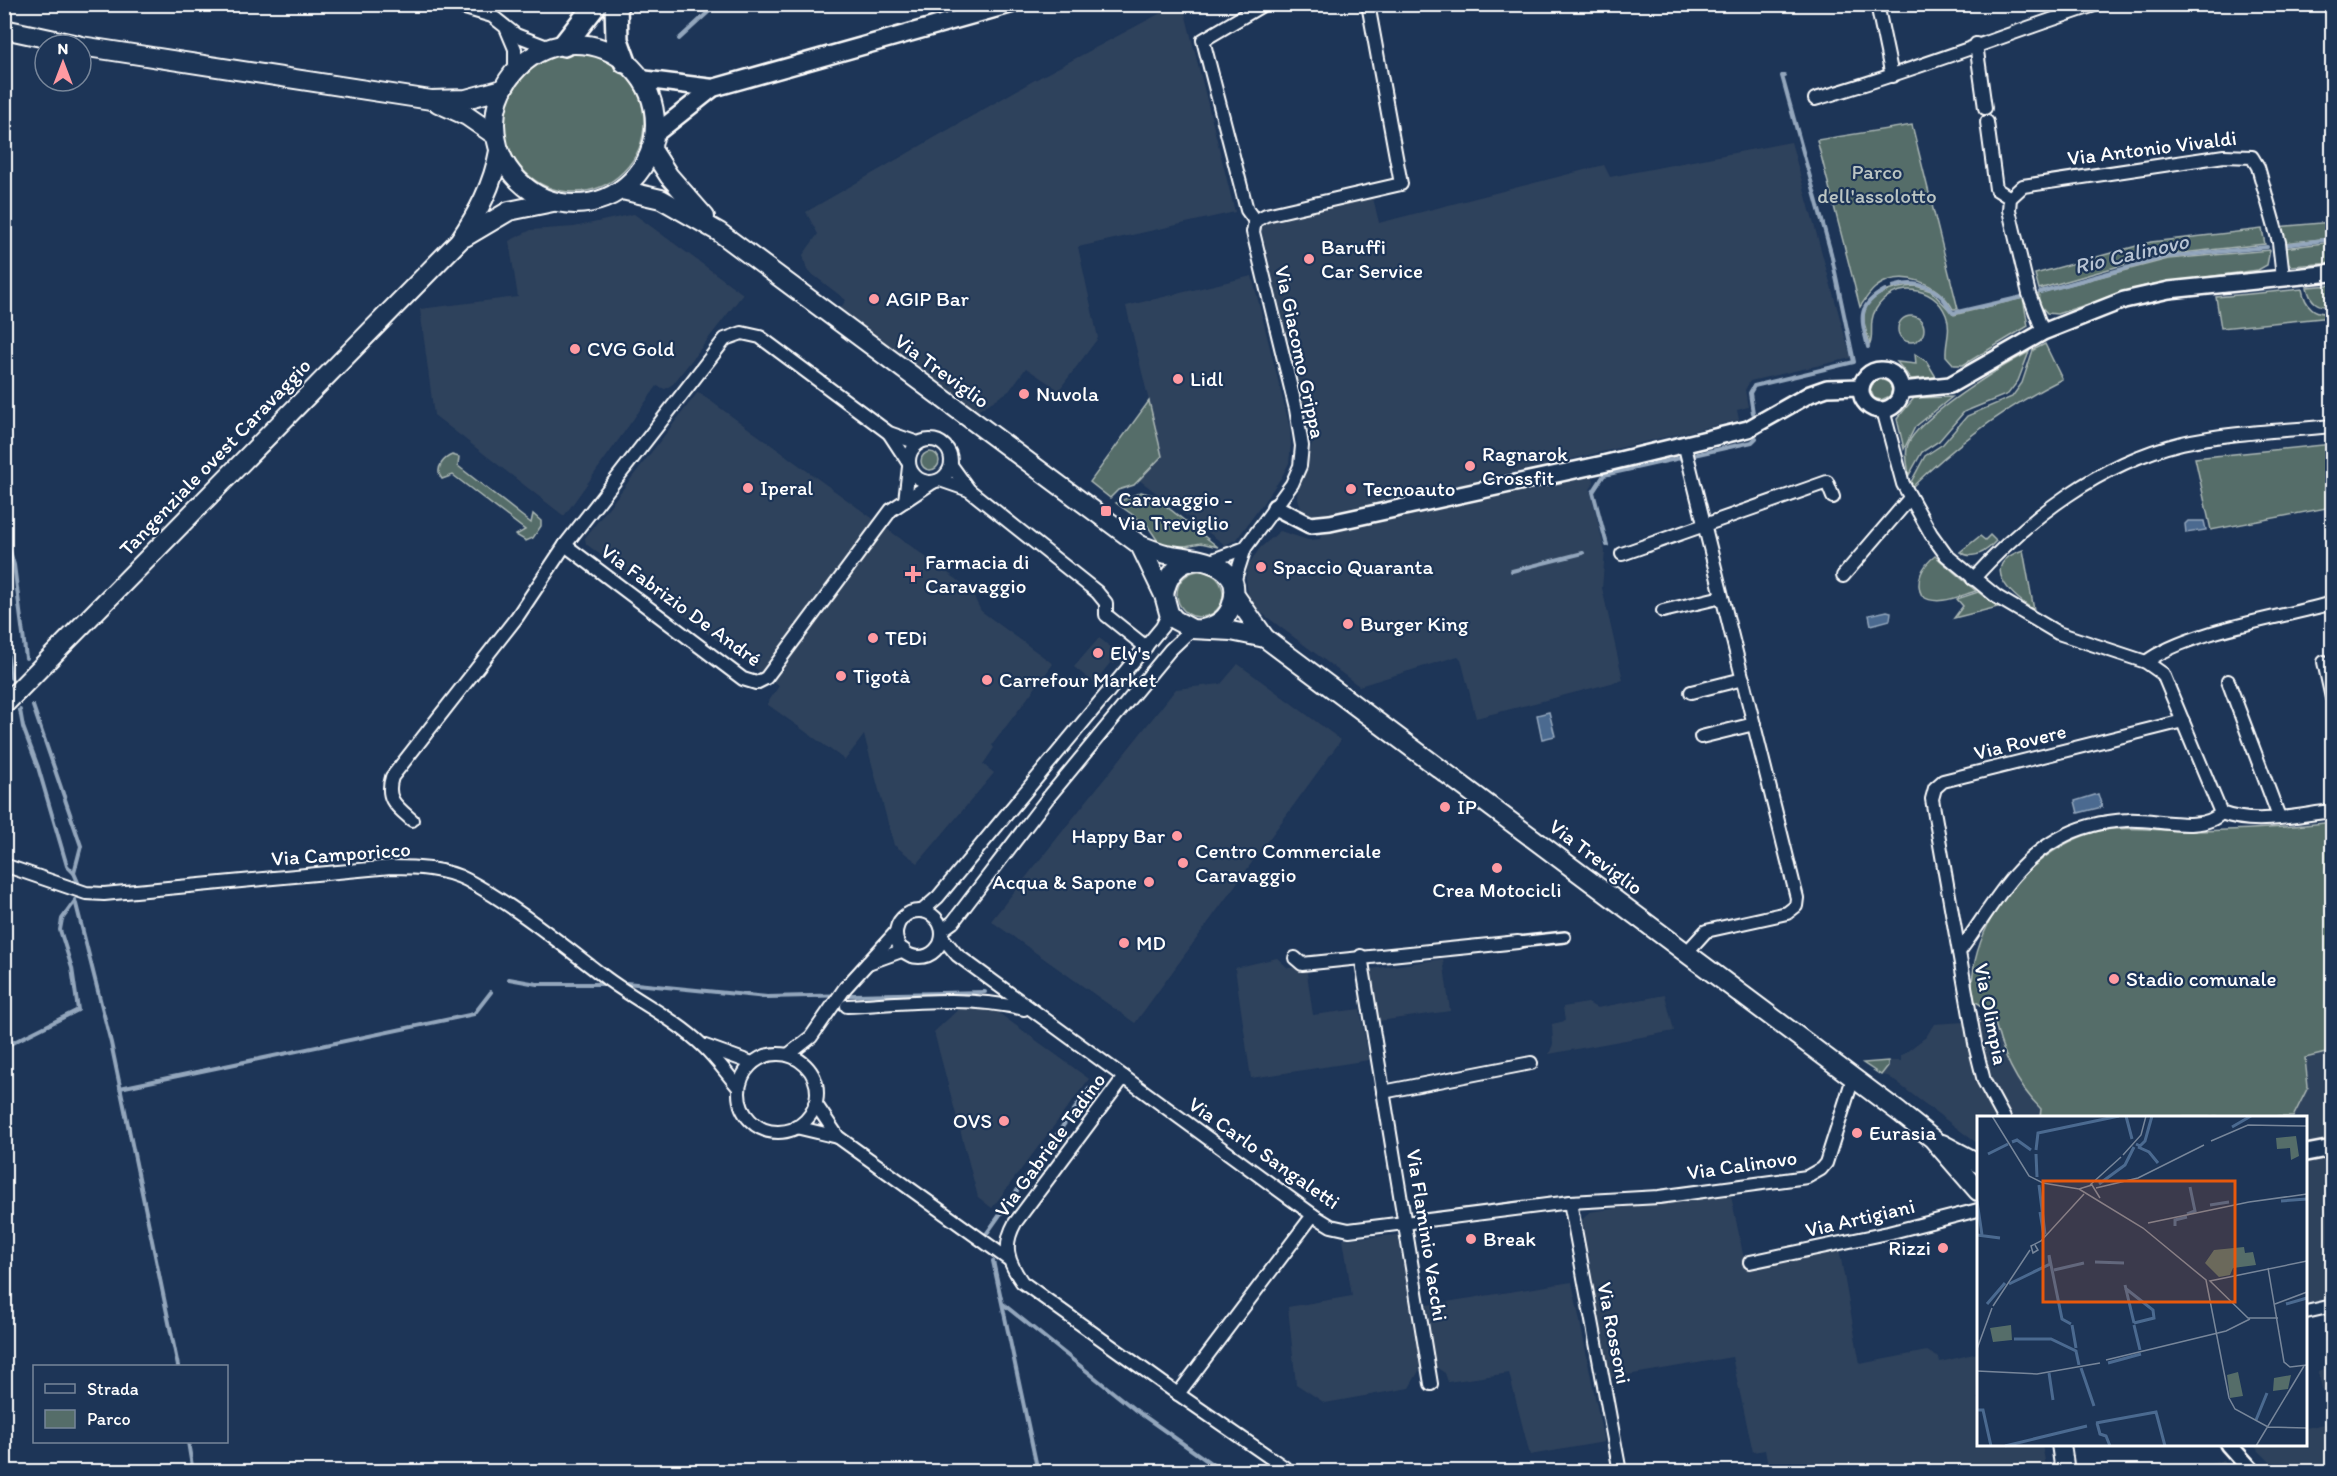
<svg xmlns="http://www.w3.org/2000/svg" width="2337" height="1476" viewBox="0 0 2337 1476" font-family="Itim,sans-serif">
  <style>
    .built { fill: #2f425c }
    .green { fill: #556d69; stroke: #aab6b4; stroke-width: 1.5 }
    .water { fill: #4b6a90; stroke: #93a6bc; stroke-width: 1.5 }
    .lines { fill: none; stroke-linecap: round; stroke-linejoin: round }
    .stream { stroke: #93a6bc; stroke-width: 4 }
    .pedestrian-casing { stroke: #fff; stroke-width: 14 }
    .minor-casing { stroke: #fff; stroke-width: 16 }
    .tertiary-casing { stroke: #fff; stroke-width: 20 }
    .secondary-casing { stroke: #fff; stroke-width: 21 }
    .primary-casing { stroke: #fff; stroke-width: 22 }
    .motorway-casing { stroke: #fff; stroke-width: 26 }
    .pedestrian { stroke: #1d3557; stroke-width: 9 }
    .minor { stroke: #1d3557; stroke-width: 12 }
    .tertiary { stroke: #1d3557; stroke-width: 15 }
    .secondary { stroke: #1d3557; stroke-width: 16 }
    .primary { stroke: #1d3557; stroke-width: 18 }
    .motorway { stroke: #1d3557; stroke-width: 21 }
    .poi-dot { fill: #ff9aa2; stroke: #1d3557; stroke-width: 2 }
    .labels { text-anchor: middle; stroke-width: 4.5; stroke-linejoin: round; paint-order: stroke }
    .street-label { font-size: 21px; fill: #fff; stroke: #1d3557 }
    .park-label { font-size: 21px; fill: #bbc5c3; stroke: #1d3557 }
    .poi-label { font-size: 21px; fill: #fff; stroke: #1d3557; text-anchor: start }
    .water-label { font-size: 22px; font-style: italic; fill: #b7c3d3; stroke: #1d3557 }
    .inset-river { fill: none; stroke: #4b6a90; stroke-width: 3 }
    .inset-road { fill: none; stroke: #77869a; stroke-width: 1.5 }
    .view { fill: #e8590c; fill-opacity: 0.15; stroke: #e8590c; stroke-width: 3 }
    .inset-edge { fill: none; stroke: #fff; stroke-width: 3 }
  </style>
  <rect width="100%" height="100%" fill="#1d3557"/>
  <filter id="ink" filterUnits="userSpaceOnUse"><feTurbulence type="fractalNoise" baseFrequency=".0167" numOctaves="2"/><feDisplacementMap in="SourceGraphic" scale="12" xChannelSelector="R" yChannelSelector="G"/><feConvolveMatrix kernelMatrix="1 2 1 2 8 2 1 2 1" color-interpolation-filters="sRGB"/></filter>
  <g filter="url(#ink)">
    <g class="built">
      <path d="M1176,5h7l52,207 -157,35 20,91 -39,52 -33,-22 -17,23 -35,22 -40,-28 -94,-76 6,-9 -39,-30 -4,-15 15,-21 -12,-22 227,-131z"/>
      <path d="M1791,142l60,216 -101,23 -5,9 3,17 -11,3 2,10 -417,97h-11l-9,-6 -5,-16 15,-52 -52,-219 113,-26 6,25 225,-58 6,12z"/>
      <path d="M634,214l109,80 -70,90 -8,5 -8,-3 -93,130 -130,-101 -14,-106 98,-12 -9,-56 22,-11 43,-3z"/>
      <path d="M1252,276l38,152 1,17 -2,18 -8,15 -44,61 -12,6 -87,-66 24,-24 -36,-149z"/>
      <path d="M698,392l272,197 11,22 72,53 -61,81 2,3 -11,16 11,9 -76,90 -24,-18 -30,-110 -19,25 -78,-56 12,-18 -193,-142 -1,-6z"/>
      <path d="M1592,473l2,9 -4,8 15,61 -3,37 21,92 -147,38 -15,-59 -3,-3 -99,30 -100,-75 -4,1 -6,-12 -3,-22 2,-13 12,-17 20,-17 28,9 12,-1 2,-5z"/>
      <path d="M1099,638l22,17 -7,9 -5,-4 1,3 -16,20 -20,-16z"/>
      <path d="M1238,664l103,76 -206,283 -144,-102 185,-232 45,-5z"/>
      <path d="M1277,958l11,10 18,-1 7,48 47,-6 9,51 -118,18 -16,-110z"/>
      <path d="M1443,959l7,52 -71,10 -8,-52z"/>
      <path d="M1665,995l9,36 -125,23 4,-10 -1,-20 13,-3 -2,-14 25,-4 9,5z"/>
      <path d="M961,1007l31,1 97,71 -97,129 -14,-11 -44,-165z"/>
      <path d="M1995,1020l11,37 23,40 12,13 1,7 -64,1v26l-90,-68 -8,-1 9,-14h12v-5l25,-19 8,-13z"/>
      <path d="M2330,1052l2,245 -26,7v-186h-13l15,-31 -3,-29z"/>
      <path d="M1730,1191l16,78 93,-21 21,116 67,-13 12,7 1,4 38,-9v91l64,1 5,26h-278l-4,-21 -12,2 -21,-95 -122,21 -28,-158 8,-8z"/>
      <path d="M1398,1235l22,134 -11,19 -84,15 -29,-19 -8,-77 64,-11 -9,-57z"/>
      <path d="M1572,1282l32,160 -74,13 -21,-82 -61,9 -3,-9 -9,-6 -9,-62z"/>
      <path d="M2332,1367v104h-53l-26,-26 53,-1v-16l24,-5 -12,-52z"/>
      <path d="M2223,1461l10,10h-49l-1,-1z"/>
    </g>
    <g class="green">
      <circle cx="574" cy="122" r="70"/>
      <path d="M1912,125l46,184h-5c-14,-26 -53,-42 -78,-21 -6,5 -11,13 -15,19l-43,-167z"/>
      <path d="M2332,222v16l-50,5 -5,-16z"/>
      <path d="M2262,229l3,15 -111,12 -115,33 -4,-15 116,-32z"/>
      <path d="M2332,242v21l-41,3 -6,-8 -2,-10z"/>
      <path d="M2270,250l-3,15 -9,5 -110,15 -91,29 -10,-1 -9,-10 1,-10 129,-34z"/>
      <path d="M2332,285v20c-14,4 -22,-4 -25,-18z"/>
      <path d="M1916,286l15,5 23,24 69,-17 5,28 -65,39h-9l-8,-9c-1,-14 6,-26 0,-41 -12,-30 -53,-34 -70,-6 -8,13 -2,26 -6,35 -2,-8 -6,-17 -6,-24 -2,-27 33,-33 52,-34z"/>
      <path d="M2302,289c3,17 13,27 30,23v5l-111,11 -5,-31z"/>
      <circle cx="1911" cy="329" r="13"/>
      <path d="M2045,344l17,35c-56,28 -104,63 -149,107l-2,-4 14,-26 18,-12 24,-28 45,-19 10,-14 11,-33z"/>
      <path d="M2029,352l-11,29 -10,13 -44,18 -25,29 -17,11 -13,23c-1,-10 -5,-21 -1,-31 11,-27 94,-78 121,-92z"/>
      <path d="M1915,354l12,8 9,15 -25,2 -14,-17 19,2z"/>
      <path d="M1881,379l9,4 2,7 -2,6 -9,4 -7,-2 -4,-9 5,-8z"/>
      <path d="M1952,397l-37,30 -11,22 -7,-30 17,-21z"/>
      <path d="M1149,401l13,55 -28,29 -16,5 -8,8 -20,-16z"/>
      <path d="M2332,444v63l-121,23 -16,-72z"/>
      <circle cx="930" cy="461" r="9"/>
      <path d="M452,455l7,2 -1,9 73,57 2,-9 8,7v5l-8,12 -7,3 -10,-6 9,-5 -72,-55 -11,4 -2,-3c-4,-9 4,-18 12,-21z"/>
      <path d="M1141,492l11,3 66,52 -17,-4 -21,4 -20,-3 -13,-19 -31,-22z"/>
      <path d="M1990,535l6,6c-9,10 -22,20 -36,11l20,-16 5,4z"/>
      <path d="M2023,550l11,60c-23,-15 -57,-45 -11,-60z"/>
      <path d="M1935,556l41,35c-17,5 -39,16 -54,5 -8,-15 1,-31 13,-40z"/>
      <circle cx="1200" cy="594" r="23"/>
      <path d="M1978,592l20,15 -44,11 9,-12 -6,-7z"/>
      <path d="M2332,822v237l-2,-7 -25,6 3,29 -15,30h-253l1,-8c-26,-26 -41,-60 -48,-96l-20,-13c-4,-31 6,-60 21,-87 23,-40 72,-80 119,-84 26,-2 52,2 78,2 47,-1 95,-3 141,-9z"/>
      <path d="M1888,1061v5l-7,9 -18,-12z"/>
    </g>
    <g class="water">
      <path d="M2188,521h16l2,9 -20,3 -1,-9z"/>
      <path d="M1887,611l4,1 -1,8 -19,5 -2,-10z"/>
      <path d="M1549,712l6,24 -13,3 -5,-24z"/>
      <path d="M2098,794l4,13 -24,6 -3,-12z"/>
    </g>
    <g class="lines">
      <g class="stream">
        <path d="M679,39l38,-35"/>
        <path d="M2283,245l49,-6"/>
        <path d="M1893,287c17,-6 36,-3 49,10 5,5 6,11 11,16l69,-16"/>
        <path d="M2040,292l126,-35 101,-10"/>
        <path d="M1868,347c-7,-29 -12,-41 17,-57"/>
        <path d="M1753,413l-3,-20 4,-7 100,-24 -23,-109 -49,-177h3"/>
        <path d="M4,530l10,35 12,93"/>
        <path d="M1607,545l-14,-53 11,-17 148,-33 4,-4"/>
        <path d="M1512,571l71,-18"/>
        <path d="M4,634l7,44"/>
        <path d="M33,706l48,140 -7,27 6,14"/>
        <path d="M20,710l3,17 15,40 29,99 7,7"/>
        <path d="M75,900l36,143 67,323"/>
        <path d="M509,979l28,5h66"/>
        <path d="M626,983l141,14 218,-5"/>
        <path d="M4,1047l74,-37 -6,-42 -12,-38 2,-11 13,-18"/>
        <path d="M120,1088l354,-74 17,-22"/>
        <path d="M987,1233l102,-144"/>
        <path d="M993,1261l45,211"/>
        <path d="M1003,1304l131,105 89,63"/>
        <path d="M188,1442l5,30"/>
      </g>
      <defs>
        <path id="pedestrian" d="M1518,942l47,-5"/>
        <g id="minor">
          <path d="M451,4l41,12 24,19 34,13"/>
          <path d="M1877,4l15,72"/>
          <path d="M507,30l8,19v22"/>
          <path d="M1976,44l9,64"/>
          <path d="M1815,99c96,-27 188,-64 283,-95"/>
          <path d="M1987,122l9,67 14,9"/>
          <path d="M1255,221l-8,-11 -44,-170 61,-36"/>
          <path d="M2043,332l-14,-38 -20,-84 1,-12 13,-12 201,-30 28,1 6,10 21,75 4,35"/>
          <path d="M1883,410l20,74 28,50 15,21 51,42 61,36 88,29 17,12 58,139"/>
          <path d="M889,433l19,29"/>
          <circle cx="930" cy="461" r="21"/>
          <path d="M1684,443l113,455 -1,8 -9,7 -81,18 -20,22"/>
          <path d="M951,465l18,25 128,102 9,11v12l40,32"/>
          <path d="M940,480l29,10"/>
          <path d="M905,501l4,-34"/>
          <path d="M565,545l178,134 13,4 10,-5 125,-168 42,-28"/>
          <path d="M1622,554l205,-72 6,15"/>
          <path d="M1210,561l35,-13"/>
          <path d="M1843,576l67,-78"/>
          <path d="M1973,579c56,-62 127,-116 209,-136 48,-11 101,-12 150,-17"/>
          <path d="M1233,585l12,-37 47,-64 8,-18 2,-20 -6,-37 -43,-177 2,-11 11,-6 135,-31 -33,-180"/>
          <path d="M1663,611l59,-14"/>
          <path d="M2146,662c41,-31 135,-44 186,-59"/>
          <path d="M2324,662l8,36"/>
          <path d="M2228,681l51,136"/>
          <path d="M1691,692l52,-13"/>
          <path d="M1701,737l53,-13"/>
          <path d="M2221,813c34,13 76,2 111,-2"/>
          <path d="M412,820c-16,-14 -27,-21 -20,-43l125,-160 48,-72 160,-206 17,-6 18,4 129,96 29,10"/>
          <path d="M4,865l82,28 18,1 287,-27c25,0 53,1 76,13 50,27 94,64 139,98 31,23 69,41 97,68 13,12 24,28 36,42"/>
          <path d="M922,911l16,-14 224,-270 7,-14"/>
          <circle cx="919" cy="934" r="23"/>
          <path d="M942,930l11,-8 94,-123 123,-149 22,-21"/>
          <path d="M942,937l15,18 356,260 18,11 18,4 221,-28 89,-5 148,-20 14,-8 5,-6 27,-85"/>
          <path d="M1959,952c31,-41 52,-87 99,-113 21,-12 46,-18 70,-19 27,-2 74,14 93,-7"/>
          <path d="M1361,956l70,428"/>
          <path d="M1295,958l7,6 216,-22"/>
          <path d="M868,963l36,-13"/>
          <path d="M847,1006c59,-3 119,-11 177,3"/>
          <path d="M705,1046l47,17"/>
          <circle cx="778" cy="1093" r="39"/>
          <path d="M788,1055l23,-18 34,-49 51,-56"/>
          <path d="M1124,1077l-109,146c-13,23 -7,39 7,59l156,112 113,78"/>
          <path d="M1383,1092l148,-29"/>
          <path d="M815,1103l23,34 170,122"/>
          <path d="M2004,1118l-20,-37 -8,-32 -44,-250 3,-11 8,-7 240,-60"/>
          <path d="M796,1127l42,10"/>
          <path d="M1570,1202l50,270"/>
          <path d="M1750,1262l138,-29 90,-23"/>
          <path d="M2306,1312l26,-6"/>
          <path d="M1178,1394l135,-179"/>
        </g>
        <g id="tertiary">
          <circle cx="1881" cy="390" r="20"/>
          <path d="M1902,390l48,-5 93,-53 81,-32 45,-10 163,-17"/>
          <path d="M1275,507l35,18 20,-2 273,-59 145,-35 62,-35 17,-6 34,-1"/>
          <path d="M2306,1153l26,-5"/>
          <path d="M2228,1444l25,28"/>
        </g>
        <g id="secondary">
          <path d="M641,79l72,9"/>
          <path d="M655,134l58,-46 299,-84"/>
        </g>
        <g id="primary">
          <path d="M4,29l74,16"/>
          <circle cx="575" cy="124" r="80"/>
          <path d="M81,46l350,54 35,-1 37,-10"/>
          <path d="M438,103l29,13 29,20"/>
          <path d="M651,148l18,28 36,41"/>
          <path d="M622,190l39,9 58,33 421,313c8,3 17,7 26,9 27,5 80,6 66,50 -4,15 -16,22 -30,25"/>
          <path d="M465,237l44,-26 44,-9"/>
          <path d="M1140,545l24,50 5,18 6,7 17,9 39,2 34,7"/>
          <path d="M1234,594l31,44 634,474 34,27 45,52"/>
          <path d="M1164,595c3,-19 13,-33 33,-35"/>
          <path d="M4,705l455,-464c19,-28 34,-56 40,-90"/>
          <path d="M1942,1144l36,19"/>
          <path d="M2061,1444l4,28"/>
        </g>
        <g id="motorway">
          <path d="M616,4l1,36 8,22"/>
          <path d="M564,45l32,-41"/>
        </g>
      </defs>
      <use href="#pedestrian" class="pedestrian-casing"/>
      <use href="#minor" class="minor-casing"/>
      <use href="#tertiary" class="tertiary-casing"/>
      <use href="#secondary" class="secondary-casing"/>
      <use href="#primary" class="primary-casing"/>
      <use href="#motorway" class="motorway-casing"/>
      <use href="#pedestrian" class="pedestrian"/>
      <use href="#minor" class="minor"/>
      <use href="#tertiary" class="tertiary"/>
      <use href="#secondary" class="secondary"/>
      <use href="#primary" class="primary"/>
      <use href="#motorway" class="motorway"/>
    </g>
  </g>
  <g class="poi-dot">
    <circle cx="1309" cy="259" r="6"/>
    <circle cx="874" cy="299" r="6"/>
    <circle cx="575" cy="349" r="6"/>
    <circle cx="1178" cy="379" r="6"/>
    <circle cx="1024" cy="394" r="6"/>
    <circle cx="1470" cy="466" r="6"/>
    <circle cx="748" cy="488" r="6"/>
    <circle cx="1351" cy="489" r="6"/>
    <rect x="1100" y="505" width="12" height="12" rx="3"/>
    <circle cx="1261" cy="567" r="6"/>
    <path d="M910 565h6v6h6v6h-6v6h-6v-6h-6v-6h6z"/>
    <circle cx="1348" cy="624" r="6"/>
    <circle cx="873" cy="638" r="6"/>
    <circle cx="1098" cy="653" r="6"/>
    <circle cx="841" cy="676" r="6"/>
    <circle cx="987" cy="680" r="6"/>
    <circle cx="1445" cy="807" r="6"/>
    <circle cx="1177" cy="836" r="6"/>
    <circle cx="1183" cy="863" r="6"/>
    <circle cx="1497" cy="868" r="6"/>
    <circle cx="1149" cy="882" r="6"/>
    <circle cx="1124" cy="943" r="6"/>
    <circle cx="2114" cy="979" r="6"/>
    <circle cx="1004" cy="1121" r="6"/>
    <circle cx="1857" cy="1133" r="6"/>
    <circle cx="1471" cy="1239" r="6"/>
    <circle cx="1943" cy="1248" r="6"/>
  </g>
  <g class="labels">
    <g class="street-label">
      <text transform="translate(2152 148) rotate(-7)" y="7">Via Antonio Vivaldi</text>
      <text transform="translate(1300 352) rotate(78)" y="7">Via Giacomo Grippa</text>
      <text transform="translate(942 371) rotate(36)" y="7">Via Treviglio</text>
      <text transform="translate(215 457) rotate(-46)" y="7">Tangenziale ovest Caravaggio</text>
      <text transform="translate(681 605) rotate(36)" y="7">Via Fabrizio De André</text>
      <text transform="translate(2020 742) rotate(-14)" y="7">Via Rovere</text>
      <text transform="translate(341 854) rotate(-4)" y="7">Via Camporicco</text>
      <text transform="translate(1596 857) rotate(37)" y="7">Via Treviglio</text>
      <text transform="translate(1991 1014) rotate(79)" y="7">Via Olimpia</text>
      <text transform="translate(1050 1145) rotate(-54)" y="7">Via Gabriele Tadino</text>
      <text transform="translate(1264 1153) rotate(35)" y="7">Via Carlo Sangaletti</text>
      <text transform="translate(1742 1165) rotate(-8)" y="7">Via Calinovo</text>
      <text transform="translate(1860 1218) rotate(-13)" y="7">Via Artigiani</text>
      <text transform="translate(1427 1235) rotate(81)" y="7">Via Flaminio Vacchi</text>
      <text transform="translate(1614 1333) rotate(79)" y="7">Via Rossoni</text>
    </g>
    <g class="park-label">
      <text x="1877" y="179">Parco<tspan x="1877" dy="24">dell'assolotto</tspan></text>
    </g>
    <g class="poi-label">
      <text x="1321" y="254">Baruffi<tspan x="1321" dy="24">Car Service</tspan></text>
      <text x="886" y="306">AGIP Bar</text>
      <text x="587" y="356">CVG Gold</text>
      <text x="1190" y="386">Lidl</text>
      <text x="1036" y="401">Nuvola</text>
      <text x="1482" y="461">Ragnarok<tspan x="1482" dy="24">Crossfit</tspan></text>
      <text x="760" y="495">Iperal</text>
      <text x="1363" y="496">Tecnoauto</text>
      <text x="1118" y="506">Caravaggio -<tspan x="1118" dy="24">Via Treviglio</tspan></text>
      <text x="925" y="569">Farmacia di<tspan x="925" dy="24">Caravaggio</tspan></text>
      <text x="1273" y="574">Spaccio Quaranta</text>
      <text x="1360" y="631">Burger King</text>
      <text x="885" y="645">TEDi</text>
      <text x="1110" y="660">Ely's</text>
      <text x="853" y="683">Tigotà</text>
      <text x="999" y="687">Carrefour Market</text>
      <text x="1457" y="814">IP</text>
      <text x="1165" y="843" text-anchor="end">Happy Bar</text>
      <text x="1195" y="858">Centro Commerciale<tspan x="1195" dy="24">Caravaggio</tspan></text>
      <text x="1137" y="889" text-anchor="end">Acqua &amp; Sapone</text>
      <text x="1497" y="897" text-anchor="middle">Crea Motocicli</text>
      <text x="1136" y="950">MD</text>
      <text x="2126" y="986">Stadio comunale</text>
      <text x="992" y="1128" text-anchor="end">OVS</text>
      <text x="1869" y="1140">Eurasia</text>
      <text x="1483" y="1246">Break</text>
      <text x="1931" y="1255" text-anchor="end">Rizzi</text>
    </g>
    <g class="water-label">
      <text transform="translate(2131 253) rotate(-13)" y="8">Rio Calinovo</text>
    </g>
  </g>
  <g transform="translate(1977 1116)">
    <rect width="330" height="330" fill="#1d3557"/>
    <path d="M319,20l3,20 -8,4 -1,-12 -13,1 -1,-11zM267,131l1,6 8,-1 3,13 -23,3 -3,7 -11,2 -14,-14 9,-13zM34,209l1,15 -19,2 -3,-14zM261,256l5,24 -13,2 -3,-23zM314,259l-3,14 -15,2 1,-13z" fill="#556d69"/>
    <path class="inset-river" d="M149,0l6,23M255,11l19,-11M35,26l5,-2 14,10M159,28l4,2 5,-5 7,-25M161,31l11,5 9,11M59,34l2,-17 81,-17M11,38l20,-10M59,38l1,23M122,68l26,-19 9,-18M62,69l6,49M0,85l5,34M304,85l26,-2M233,89l19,-3M63,96l4,24M210,98l8,-3 -5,-24M198,110v-6l12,-3M0,119l23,3M72,139l13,64 9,5M118,146l29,1M77,154l30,-7M32,168l41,-20 -1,-8M148,169l9,38M148,172l28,22 1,8 -20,5M10,188l18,-21M309,188l21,-6M95,209l4,23M157,209l6,25M37,223h37l25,12 3,14M131,247l33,-9M104,252l13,38M72,257l4,27M0,294h6l8,36M279,304l11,-27M119,307l60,-11 9,34M120,307l3,11 6,2 4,10M28,330l82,-20"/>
    <path class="inset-road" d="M15,0l37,60 14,7 36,6 13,-4 8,13M234,25l37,-16 59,1M146,39l18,-20 5,-19M113,69l31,-28M119,72l42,-10 66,-33M102,73l64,39 63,52 23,118 6,11 33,18 39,1M272,86l58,-8M171,107l101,-21M58,129l3,5 -5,3 -2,-7 10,-5 43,-47M291,152l16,94 6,5 17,-2M298,188l32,-12M16,190l37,-56M301,202h-30l-38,-37 97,-20M0,233l15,-41M129,244l120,-29 24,-12M0,255l60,3 63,-11M279,330l48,-80"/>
    <path class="view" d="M66,65h192v121h-192z"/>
    <rect width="330" height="330" class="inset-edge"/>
  </g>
  <rect width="2337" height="1476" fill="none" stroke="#1d3557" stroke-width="24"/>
  <rect x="12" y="12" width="2313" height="1452" fill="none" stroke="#fff" stroke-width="2" filter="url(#ink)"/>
  <rect x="33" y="1365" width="195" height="78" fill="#1d3557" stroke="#77869a" stroke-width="1.5"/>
  <rect x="45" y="1384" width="30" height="9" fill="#1d3557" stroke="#77869a" stroke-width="1.5"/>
  <text x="87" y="1395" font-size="18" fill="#ffffff">Strada</text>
  <rect x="45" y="1410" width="30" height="18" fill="#556d69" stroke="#77869a" stroke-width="1.5"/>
  <text x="87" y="1425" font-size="18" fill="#ffffff">Parco</text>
  <g transform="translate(63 63)"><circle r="28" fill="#1d3557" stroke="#77869a" stroke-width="1.5"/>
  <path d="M0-4.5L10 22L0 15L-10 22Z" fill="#ff9aa2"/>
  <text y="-9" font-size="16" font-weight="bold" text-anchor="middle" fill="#ffffff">N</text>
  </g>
</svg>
